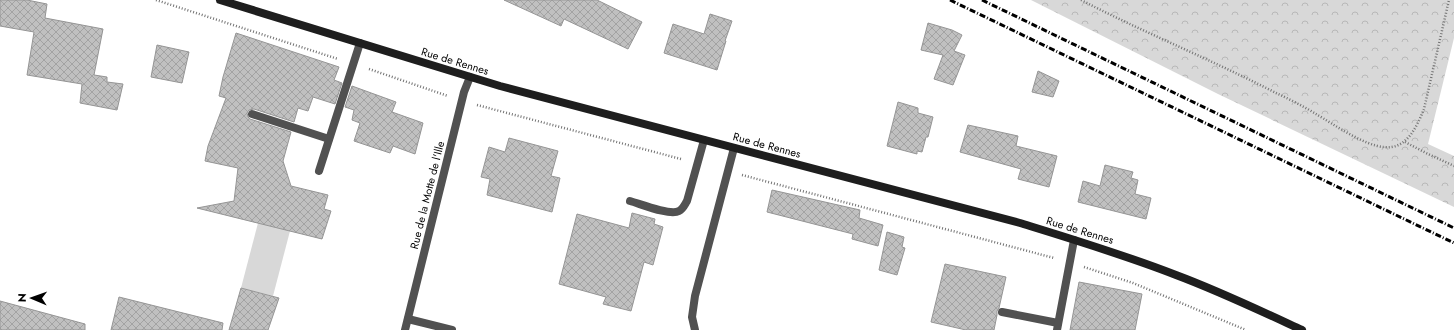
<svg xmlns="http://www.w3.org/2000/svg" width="1454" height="330" viewBox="0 0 1454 330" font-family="Jost,sans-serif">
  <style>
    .park { fill: url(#park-crowns) }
    .garden { fill: #d8d8d8 }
    .building { fill: url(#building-cross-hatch); stroke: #959595 }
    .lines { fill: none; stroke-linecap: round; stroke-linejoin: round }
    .path { stroke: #737373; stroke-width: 2.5; stroke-dasharray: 1 2; stroke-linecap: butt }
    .service { stroke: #515151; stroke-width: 8 }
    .minor { stroke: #515151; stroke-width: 8 }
    .secondary { stroke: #1e1e1e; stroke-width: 8 }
    .rail { stroke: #000; stroke-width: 3; stroke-dasharray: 6 2 1 2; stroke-linecap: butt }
    .labels { text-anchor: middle; stroke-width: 3.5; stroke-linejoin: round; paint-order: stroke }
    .street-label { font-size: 11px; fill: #000; stroke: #fff }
  </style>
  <defs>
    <pattern id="park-crowns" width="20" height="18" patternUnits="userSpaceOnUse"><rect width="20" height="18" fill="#d8d8d8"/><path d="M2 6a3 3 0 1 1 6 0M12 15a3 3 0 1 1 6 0" fill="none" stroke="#b8b8b8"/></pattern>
    <pattern id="building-cross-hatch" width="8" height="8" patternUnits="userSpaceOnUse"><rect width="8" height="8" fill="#c0c0c0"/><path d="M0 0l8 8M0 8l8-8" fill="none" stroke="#a3a3a3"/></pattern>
  </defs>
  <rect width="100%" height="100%" fill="#fff"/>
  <path class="park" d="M1031,0h423v38l-26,106 26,12v51l-236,-113z"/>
  <path class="garden" d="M258,223l32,8 -17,65 -32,-8z"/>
  <g class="building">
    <path d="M0,0h27l20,4 -2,14 58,11 -9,46 13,2v5l16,2 -6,26 -37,-7 2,-19 -55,-9 7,-43 -34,-6z"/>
    <path d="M504,0h93l45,22 -14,27 -64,-30 -3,7z"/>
    <path d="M710,14l22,7 -7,20h1l-9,29 -53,-17 9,-29 31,10z"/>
    <path d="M928,23l24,7 10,5 -8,16 11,4 -12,30 -19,-6 9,-24 -22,-5z"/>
    <path d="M236,33l103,34 -5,13 8,3 -7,21 -22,-7 -5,14 -10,-3 -4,14 -40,-13 -5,1 -2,3 1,4 2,2 41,13 -8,29 8,25 37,9 -4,14 7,2 -9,28 -125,-31 37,-7 4,-33 -33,-7 3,-15 18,-48 -7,-2 4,-19z"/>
    <path d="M157,45l32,7 -7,31 -31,-6z"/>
    <path d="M1038,71l21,10 -6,16 -21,-5z"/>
    <path d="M352,86l44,16 -4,10 31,11 -8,31 -22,-8 -3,7 -36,-12 6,-18 -8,-3 2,-10 -9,-3z"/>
    <path d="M898,102l20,6v5l15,4 -5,20h-2l-4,15 -5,-1v3l-30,-8z"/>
    <path d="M968,125l50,11 -2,10 41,10 -8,31 -31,-8 3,-10 -61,-17z"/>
    <path d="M509,138l49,13 -7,25 9,2 -8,34 -65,-17 3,-16 -9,-2 8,-30 16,5z"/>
    <path d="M1105,165l28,7 -2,6 7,2 -3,14 16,4 -5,21 -68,-17 5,-21 17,5z"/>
    <path d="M772,190l88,20 -1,8 24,7 -5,21 -26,-7 1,-5 -86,-22z"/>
    <path d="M632,213l23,6 -1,5 9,3 -10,38 -9,-3 -13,49 -28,-7 3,-7 -47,-13 18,-70 52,14z"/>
    <path d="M887,232l17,5 -2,10 3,1 -8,27 -18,-5z"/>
    <path d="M945,264l61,13 -7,31 -2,3v4l-3,15h-28l-35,-8z"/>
    <path d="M1079,282l63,12 -7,36h-65z"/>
    <path d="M241,288l38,10 -11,32h-39z"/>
    <path d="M119,297l104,26 -1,7h-111z"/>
    <path d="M0,301l85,23v6h-85z"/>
  </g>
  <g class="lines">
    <g class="path">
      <path d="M156,0l182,59"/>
      <path d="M1081,0c64,33 131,60 195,93 13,6 27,13 40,21 17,10 49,32 68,33 23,3 33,-21 40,-38l25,-109"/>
      <path d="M369,69l79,27"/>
      <path d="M477,105l204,54"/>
      <path d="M1405,142l23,12 26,12"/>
      <path d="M742,175l312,83"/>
      <path d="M1084,267l49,16 113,47"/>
    </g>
    <g class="service">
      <path d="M252,114l77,25"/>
      <path d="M319,171l41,-128"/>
      <path d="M630,201c11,3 40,15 49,10 4,-2 6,-7 8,-10l17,-61"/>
      <path d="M1002,312l56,11"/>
      <path d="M695,330l-3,-13 3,-21 39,-148"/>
      <path d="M1057,330l17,-90"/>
    </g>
    <g class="minor">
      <path d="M408,319l44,11"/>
      <path d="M405,330l59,-238 6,-15"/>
    </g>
    <path class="secondary" d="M220,0l280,86 520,137c52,16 105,32 156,52 43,16 85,36 126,55"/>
    <g class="rail">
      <path d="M950,0l504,243"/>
      <path d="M982,0l472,228"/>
    </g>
  </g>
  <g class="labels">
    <g class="street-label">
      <text transform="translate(455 61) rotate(17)" y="4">Rue de Rennes</text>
      <text transform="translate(767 145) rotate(15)" y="4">Rue de Rennes</text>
      <text transform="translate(427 195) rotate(-76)" y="4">Rue de la Motte de l'Ille</text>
      <text transform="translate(1080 230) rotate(17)" y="4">Rue de Rennes</text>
    </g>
  </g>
  <g transform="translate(32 298) rotate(272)" stroke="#ffffff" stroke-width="3" paint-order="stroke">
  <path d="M0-3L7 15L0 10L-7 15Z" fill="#000000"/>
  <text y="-6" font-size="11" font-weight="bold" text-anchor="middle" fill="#000000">N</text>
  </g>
</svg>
